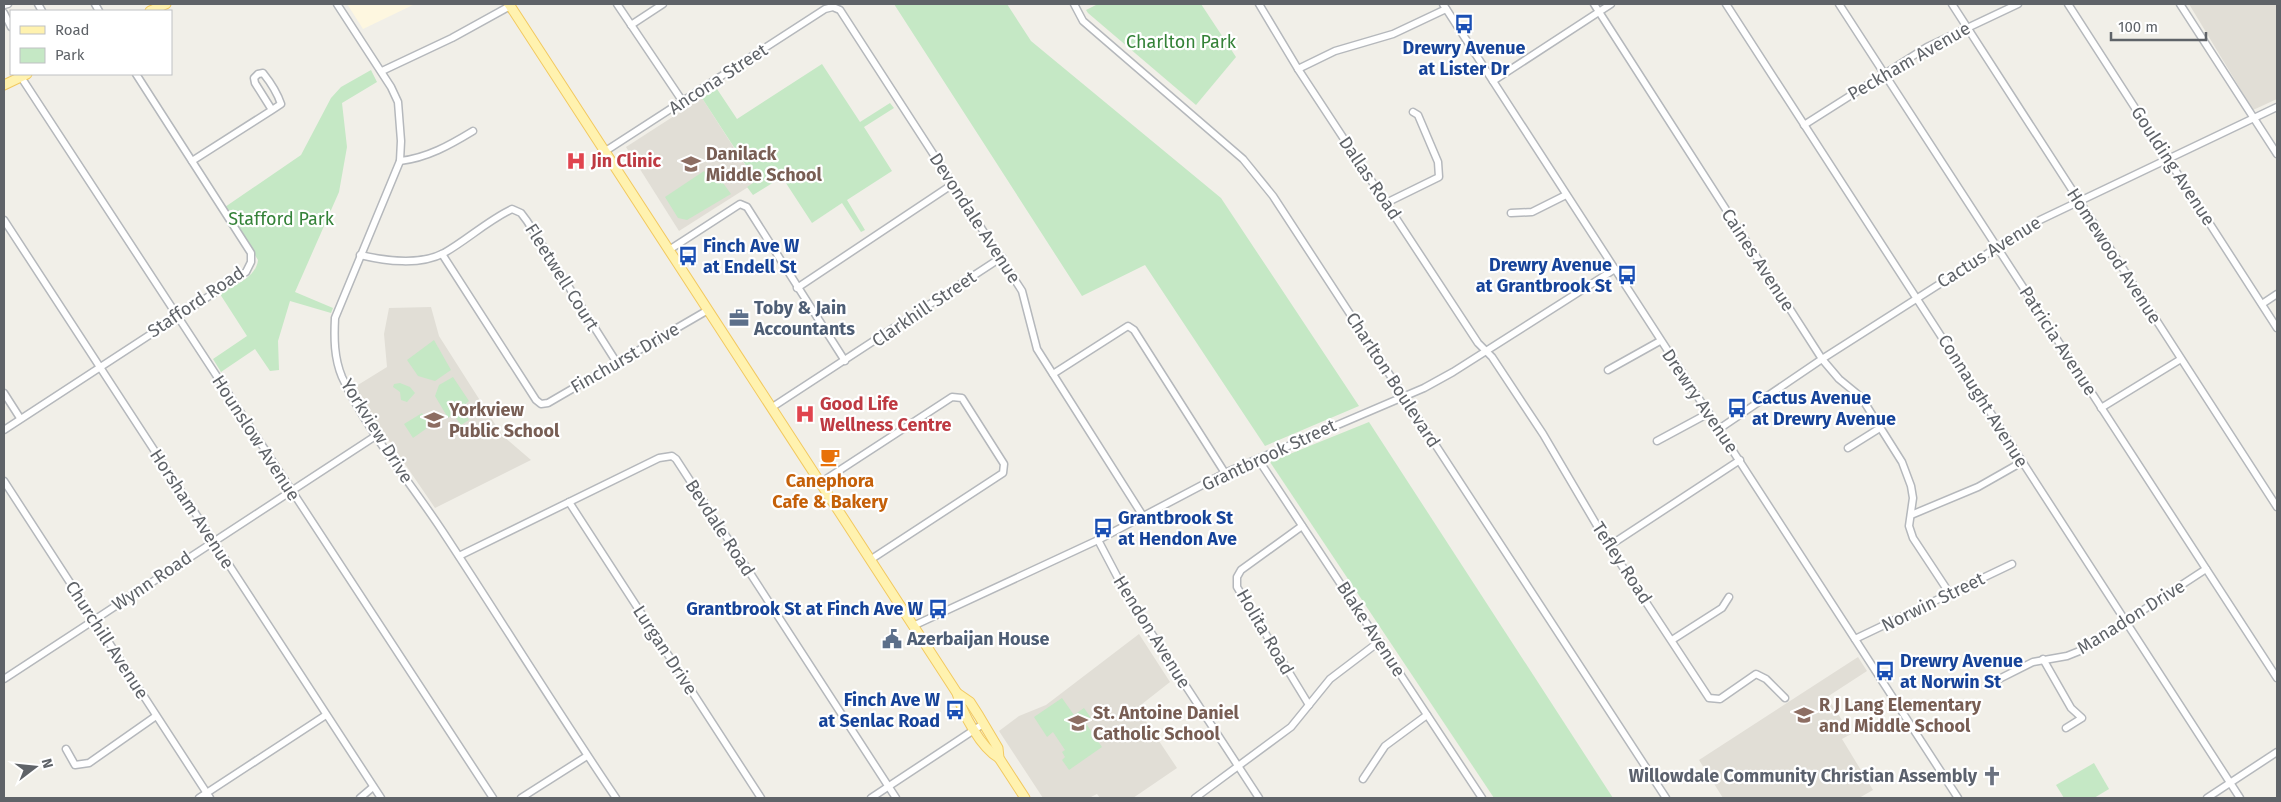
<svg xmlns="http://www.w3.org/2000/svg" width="2281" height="802" viewBox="0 0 2281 802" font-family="'Fira Sans',sans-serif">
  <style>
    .commercial { fill: #fef7e0 }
    .education { fill: #e1ded6 }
    .green { fill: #c5e8c5 }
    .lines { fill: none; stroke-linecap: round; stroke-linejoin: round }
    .minor-casing { stroke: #b5b8bc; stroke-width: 9 }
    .major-casing { stroke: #f2c960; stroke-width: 11 }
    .minor { stroke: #fff; stroke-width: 6 }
    .major { stroke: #fff2af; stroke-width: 9 }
    .labels { text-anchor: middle; stroke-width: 4.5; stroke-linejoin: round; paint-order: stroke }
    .park-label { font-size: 18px; fill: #348238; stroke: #fff }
    .transit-label { font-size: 18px; font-weight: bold; fill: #164399; stroke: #fff; text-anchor: start }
    .street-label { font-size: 18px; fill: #5f6368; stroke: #fff }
    .education-label { font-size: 18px; font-weight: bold; fill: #785e54; stroke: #fff; text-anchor: start }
    .health-label { font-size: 18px; font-weight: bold; fill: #be3a42; stroke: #fff; text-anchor: start }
    .service-label { font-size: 18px; font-weight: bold; fill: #4e5e75; stroke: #fff; text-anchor: start }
    .food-label { font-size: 18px; font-weight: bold; fill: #c56008; stroke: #fff }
    .worship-label { font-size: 18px; font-weight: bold; fill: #5b616d; stroke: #fff; text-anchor: end }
  </style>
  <rect width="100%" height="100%" fill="#f1efe8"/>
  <path class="commercial" d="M347,4h68l-52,25z"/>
  <g class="education">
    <path d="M2189,4h88v95l-24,11z"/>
    <path d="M702,98l54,84 -77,49 -53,-84z"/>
    <path d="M431,307l8,29 63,99 29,25 -96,48 -82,-120 34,-21 -3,-33 5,-26z"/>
    <path d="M1139,634l31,48 -33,26 40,60 -44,30h-33l-3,-4 -8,4h-46l-44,-67 20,-15 27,-11z"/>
    <path d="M1858,657l9,14 -40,26 24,37 -9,5 31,51 -14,8h-136l-24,-38z"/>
  </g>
  <g class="green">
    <path d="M894,4h113l24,37 190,157 138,208 -94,40 -120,-181 -63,31z"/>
    <path d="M1098,4h103l35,53 -40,48 -108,-92 -2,-3z"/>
    <path d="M822,64l38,58 30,-19 4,5 -30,19 28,44 -45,29 18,30 -4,2 -19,-29 -30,20 -30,-46 -29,18 -6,-8 9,-6 -54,-83 15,-9 20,30z"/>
    <path d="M371,70l6,12 -35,21 5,44 -8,45 -44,100 38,16 -2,5 -41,-12 -12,40 1,29 -9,1 -15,-22 -34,23 -8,-13 34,-23 -27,-42c14,-9 36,-16 38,-34l-33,-53 76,-52 30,-57 10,-11z"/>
    <path d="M713,169l18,25 -44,26 -9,-2 -13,-21 39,-26 2,3z"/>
    <path d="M434,340l17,30 -16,11 -17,-5 -11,-16z"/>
    <path d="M453,377l16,24 -8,7 8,12 -8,5 -8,-11 -5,4 -13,-22 4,-11z"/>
    <path d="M400,383l10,4 5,6 -8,9 -6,-2 -1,-8 -7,-5 1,-3z"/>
    <path d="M422,413l8,13 -17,12 -9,-14z"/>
    <path d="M1369,422l244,376h-119l-224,-336z"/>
    <path d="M1062,698l12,17 10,-7 7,10 -6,4 17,25 -33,23 -7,-10 3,-3 -3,-5 3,-2 -12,-18 -6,5 -13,-20z"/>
    <path d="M2094,763l15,26 -15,9h-30l-8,-13z"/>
  </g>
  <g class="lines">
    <defs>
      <g id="minor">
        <path d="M38,4l4,7"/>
        <path d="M95,4l4,7"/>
        <path d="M337,4l54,83 7,15 3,39 -1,20 -65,157c-1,20 -1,40 7,59 24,53 69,106 101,155 58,88 114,179 173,266"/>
        <path d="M617,4l66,98"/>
        <path d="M1074,4l9,17 160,138 30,37 393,602"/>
        <path d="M1259,4l39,65 180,274 14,14 51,77 66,112 100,152 11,1 36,-25 10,5 19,19"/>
        <path d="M1443,4l515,794"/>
        <path d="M1594,4l228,355 17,20 22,18 41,65 9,24 2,12 -4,28 4,12 37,56"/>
        <path d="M1726,4l514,794"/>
        <path d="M1839,4l438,674"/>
        <path d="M1952,4l325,503"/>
        <path d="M2068,4l209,324"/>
        <path d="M2180,4l97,150"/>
        <path d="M4,5l4,-1"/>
        <path d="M4,13l7,14"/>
        <path d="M631,25l32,-21"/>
        <path d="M1298,69l37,-18 58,-17 53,-25"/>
        <path d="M382,71l70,-33 58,-32"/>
        <path d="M21,77l472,721"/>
        <path d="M1493,81l118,-77"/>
        <path d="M1804,125l123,-78 91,-43"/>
        <path d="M604,152l221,-143 8,-2 7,3 182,281 15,58 106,167"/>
        <path d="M192,161l80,-51 9,-6c-4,-12 -10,-21 -18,-31l-5,1 -4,4 1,5 17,27"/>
        <path d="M400,161c27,-3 50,-16 73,-30"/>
        <path d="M1386,203l53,-26 -1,-15 -20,-47 -5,-3"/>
        <path d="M1511,213l21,-1 34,-17"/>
        <path d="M4,220l377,578"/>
        <path d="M669,250l71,-46 7,3 98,154"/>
        <path d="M442,254l94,146 5,4 7,-1 160,-93"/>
        <path d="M360,255c26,6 59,11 84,-2 23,-13 43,-32 68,-44l9,4 6,8 90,142"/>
        <path d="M797,288l156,-104"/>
        <path d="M2262,304l15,-10"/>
        <path d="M1608,370l52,-29"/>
        <path d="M1053,374l75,-48 6,4 91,143"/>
        <path d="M4,393l16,25"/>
        <path d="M771,408l231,-151"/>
        <path d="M2101,408l80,-49"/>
        <path d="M1719,429l103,-70 218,-139 237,-113"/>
        <path d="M4,430l242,-158 5,-10v-9l-115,-179"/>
        <path d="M1657,441l52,-28"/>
        <path d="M1848,448l32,-20"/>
        <path d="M1258,459l224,339"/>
        <path d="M4,481l206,317"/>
        <path d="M820,483l132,-86 10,1 42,66 -1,9 -133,87"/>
        <path d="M569,502l192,296"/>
        <path d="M1911,515l67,-28 44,-25"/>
        <path d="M1302,526l-61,44 -4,7v10l72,118"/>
        <path d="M1098,540l31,59 130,199"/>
        <path d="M1609,546l131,-86"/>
        <path d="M459,556l200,-98 13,-2 4,3 220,339"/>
        <path d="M913,626l185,-86 127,-67 199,-85 29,-16 162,-103"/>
        <path d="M1855,639l157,-75"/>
        <path d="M1672,640l50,-32 7,-11"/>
        <path d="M2043,659l28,49 11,10 -16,10"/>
        <path d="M4,679l373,-244"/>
        <path d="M1997,680l36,-18 34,-6 15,-6 124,-81"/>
        <path d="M66,749l9,16 14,-2 67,-47"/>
        <path d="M1363,779l22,-33 42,-31"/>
        <path d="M199,798l127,-83"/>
        <path d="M360,798l13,-11"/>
        <path d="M521,798l66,-42"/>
        <path d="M871,798l112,-74"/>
        <path d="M1195,798l96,-71 39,-48 50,-38"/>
        <path d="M2207,798l70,-46"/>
      </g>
      <g id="major">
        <path d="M509,4l448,689c5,20 24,55 42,65"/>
        <path d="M150,11l16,-7"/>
        <path d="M4,85l23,-11"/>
        <path d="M957,693l13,9 9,14 19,32 1,10 26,40"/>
      </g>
    </defs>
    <use href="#minor" class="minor-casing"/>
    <use href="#major" class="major-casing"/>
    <use href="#minor" class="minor"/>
    <use href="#major" class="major"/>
  </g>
  <defs>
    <symbol id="bus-bare" viewBox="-9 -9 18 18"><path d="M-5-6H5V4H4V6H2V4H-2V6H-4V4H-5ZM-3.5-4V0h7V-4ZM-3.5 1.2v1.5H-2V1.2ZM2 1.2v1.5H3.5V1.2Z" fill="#1a4fb4" stroke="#fff" stroke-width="2.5" paint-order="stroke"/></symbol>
    <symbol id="hospital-bare" viewBox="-9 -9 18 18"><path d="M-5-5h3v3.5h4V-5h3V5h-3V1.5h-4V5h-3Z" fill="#e0444e" stroke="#fff" stroke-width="2.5" paint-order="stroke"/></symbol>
    <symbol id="school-bare" viewBox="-9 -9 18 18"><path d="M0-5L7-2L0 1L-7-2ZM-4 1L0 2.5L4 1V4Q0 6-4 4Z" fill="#8d6e63" stroke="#fff" stroke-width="2.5" paint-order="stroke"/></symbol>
    <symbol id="office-bare" viewBox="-9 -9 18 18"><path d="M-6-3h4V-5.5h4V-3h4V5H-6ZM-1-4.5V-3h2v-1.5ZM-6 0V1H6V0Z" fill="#5c6f8a" stroke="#fff" stroke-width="2.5" paint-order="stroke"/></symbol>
    <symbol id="cafe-bare" viewBox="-9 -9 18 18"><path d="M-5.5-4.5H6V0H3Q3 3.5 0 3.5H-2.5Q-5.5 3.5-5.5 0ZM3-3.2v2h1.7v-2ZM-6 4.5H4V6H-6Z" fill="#e8710a" stroke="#fff" stroke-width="2.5" paint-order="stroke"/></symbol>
    <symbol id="civic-bare" viewBox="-9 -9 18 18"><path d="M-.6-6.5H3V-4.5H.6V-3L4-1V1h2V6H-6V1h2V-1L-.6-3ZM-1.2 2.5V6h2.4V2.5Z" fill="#5c6f8a" stroke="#fff" stroke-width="2.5" paint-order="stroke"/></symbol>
    <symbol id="church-bare" viewBox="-9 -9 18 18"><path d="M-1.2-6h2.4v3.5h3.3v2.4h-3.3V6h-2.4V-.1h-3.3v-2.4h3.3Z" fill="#6b7280" stroke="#fff" stroke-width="2.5" paint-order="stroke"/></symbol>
  </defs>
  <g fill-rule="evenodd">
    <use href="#bus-bare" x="1450" y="10" width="28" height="28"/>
    <use href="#hospital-bare" x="562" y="147" width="28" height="28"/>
    <use href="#school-bare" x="677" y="150" width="28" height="28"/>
    <use href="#bus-bare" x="674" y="242" width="28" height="28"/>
    <use href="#bus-bare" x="1613" y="261" width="28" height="28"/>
    <use href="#office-bare" x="725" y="304" width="28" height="28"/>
    <use href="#bus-bare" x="1723" y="394" width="28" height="28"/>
    <use href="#hospital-bare" x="791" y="400" width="28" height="28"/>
    <use href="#school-bare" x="420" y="406" width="28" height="28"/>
    <use href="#cafe-bare" x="816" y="443" width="28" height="28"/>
    <use href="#bus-bare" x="1089" y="514" width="28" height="28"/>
    <use href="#bus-bare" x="924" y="595" width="28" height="28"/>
    <use href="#civic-bare" x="878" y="625" width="28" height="28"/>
    <use href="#bus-bare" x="1871" y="657" width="28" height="28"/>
    <use href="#bus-bare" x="941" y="696" width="28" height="28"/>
    <use href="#school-bare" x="1790" y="701" width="28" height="28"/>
    <use href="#school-bare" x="1064" y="709" width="28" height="28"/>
    <use href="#church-bare" x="1978" y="762" width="28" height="28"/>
  </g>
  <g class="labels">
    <g class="park-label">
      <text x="1181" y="48">Charlton Park</text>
      <text x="281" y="225">Stafford Park</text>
    </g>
    <g class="transit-label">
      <text x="1464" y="54" text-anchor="middle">Drewry Avenue<tspan x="1464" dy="21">at Lister Dr</tspan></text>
      <text x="703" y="252">Finch Ave W<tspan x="703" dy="21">at Endell St</tspan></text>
      <text x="1612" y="271" text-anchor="end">Drewry Avenue<tspan x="1612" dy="21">at Grantbrook St</tspan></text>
      <text x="1752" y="404">Cactus Avenue<tspan x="1752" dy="21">at Drewry Avenue</tspan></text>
      <text x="1118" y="524">Grantbrook St<tspan x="1118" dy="21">at Hendon Ave</tspan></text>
      <text x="923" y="615" text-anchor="end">Grantbrook St at Finch Ave W</text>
      <text x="1900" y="667">Drewry Avenue<tspan x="1900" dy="21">at Norwin St</tspan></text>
      <text x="940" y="706" text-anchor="end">Finch Ave W<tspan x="940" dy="21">at Senlac Road</tspan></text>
    </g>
    <g class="street-label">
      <text transform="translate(1909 61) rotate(-30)" y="6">Peckham Avenue</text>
      <text transform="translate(718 79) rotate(-33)" y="6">Ancona Street</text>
      <text transform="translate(2173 166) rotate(57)" y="6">Goulding Avenue</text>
      <text transform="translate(1370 178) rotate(56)" y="6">Dallas Road</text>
      <text transform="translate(975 218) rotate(57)" y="6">Devondale Avenue</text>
      <text transform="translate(1989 252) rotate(-32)" y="6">Cactus Avenue</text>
      <text transform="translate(2114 256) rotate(57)" y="6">Homewood Avenue</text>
      <text transform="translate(1758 260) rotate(57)" y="6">Caines Avenue</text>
      <text transform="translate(562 277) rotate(58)" y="6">Fleetwell Court</text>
      <text transform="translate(196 302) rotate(-34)" y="6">Stafford Road</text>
      <text transform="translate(924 309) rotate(-34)" y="6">Clarkhill Street</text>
      <text transform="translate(2058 341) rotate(57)" y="6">Patricia Avenue</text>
      <text transform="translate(625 358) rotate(-30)" y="6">Finchurst Drive</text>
      <text transform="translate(1393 380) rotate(57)" y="6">Charlton Boulevard</text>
      <text transform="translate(1700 401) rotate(56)" y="6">Drewry Avenue</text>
      <text transform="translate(1983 401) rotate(58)" y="6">Connaught Avenue</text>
      <text transform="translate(377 431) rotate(58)" y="6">Yorkview Drive</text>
      <text transform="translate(256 438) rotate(57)" y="6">Hounslow Avenue</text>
      <text transform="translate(1269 455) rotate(-25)" y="6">Grantbrook Street</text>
      <text transform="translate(192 509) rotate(57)" y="6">Horsham Avenue</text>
      <text transform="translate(720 528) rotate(57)" y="6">Bevdale Road</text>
      <text transform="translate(1622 563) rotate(57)" y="6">Tefley Road</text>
      <text transform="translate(152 581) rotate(-34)" y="6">Wynn Road</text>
      <text transform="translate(1933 602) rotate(-26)" y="6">Norwin Street</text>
      <text transform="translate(2131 617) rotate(-32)" y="6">Manadon Drive</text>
      <text transform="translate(1371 629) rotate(57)" y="6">Blake Avenue</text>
      <text transform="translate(1152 632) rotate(58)" y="6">Hendon Avenue</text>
      <text transform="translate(1265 632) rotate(60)" y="6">Holita Road</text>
      <text transform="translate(107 640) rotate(57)" y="6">Churchill Avenue</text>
      <text transform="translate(665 650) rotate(57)" y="6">Lurgan Drive</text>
    </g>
    <g class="education-label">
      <text x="706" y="160">Danilack<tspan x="706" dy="21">Middle School</tspan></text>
      <text x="449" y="416">Yorkview<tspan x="449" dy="21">Public School</tspan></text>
      <text x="1819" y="711">R J Lang Elementary<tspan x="1819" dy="21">and Middle School</tspan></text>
      <text x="1093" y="719">St. Antoine Daniel<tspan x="1093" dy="21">Catholic School</tspan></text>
    </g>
    <g class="health-label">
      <text x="591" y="167">Jin Clinic</text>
      <text x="820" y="410">Good Life<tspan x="820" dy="21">Wellness Centre</tspan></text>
    </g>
    <g class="service-label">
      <text x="754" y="314">Toby &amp; Jain<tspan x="754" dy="21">Accountants</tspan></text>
      <text x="907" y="645">Azerbaijan House</text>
    </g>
    <g class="food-label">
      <text x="830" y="487">Canephora<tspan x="830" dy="21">Cafe &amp; Bakery</tspan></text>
    </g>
    <g class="worship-label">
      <text x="1977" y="782">Willowdale Community Christian Assembly</text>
    </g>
  </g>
  <rect width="2281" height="802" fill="none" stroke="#5f6368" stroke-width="10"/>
  <rect x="10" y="10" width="162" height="65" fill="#ffffff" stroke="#bfc1c3"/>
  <rect x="20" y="26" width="25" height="8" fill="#fff2af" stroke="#bfc1c3"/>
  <text x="55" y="35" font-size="15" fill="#5f6368">Road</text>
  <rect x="20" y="48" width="25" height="15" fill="#c5e8c5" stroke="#bfc1c3"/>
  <text x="55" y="60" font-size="15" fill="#5f6368">Park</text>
  <g transform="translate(35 767) rotate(74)" stroke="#ffffff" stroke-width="4" paint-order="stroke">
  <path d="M0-4L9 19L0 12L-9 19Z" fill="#5f6368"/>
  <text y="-8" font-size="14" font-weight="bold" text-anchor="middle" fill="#5f6368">N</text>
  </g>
  <path d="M2111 32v8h95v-8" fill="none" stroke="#5f6368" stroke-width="2.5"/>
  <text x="2118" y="32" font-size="15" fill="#5f6368" stroke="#ffffff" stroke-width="4" paint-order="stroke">100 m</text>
</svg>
